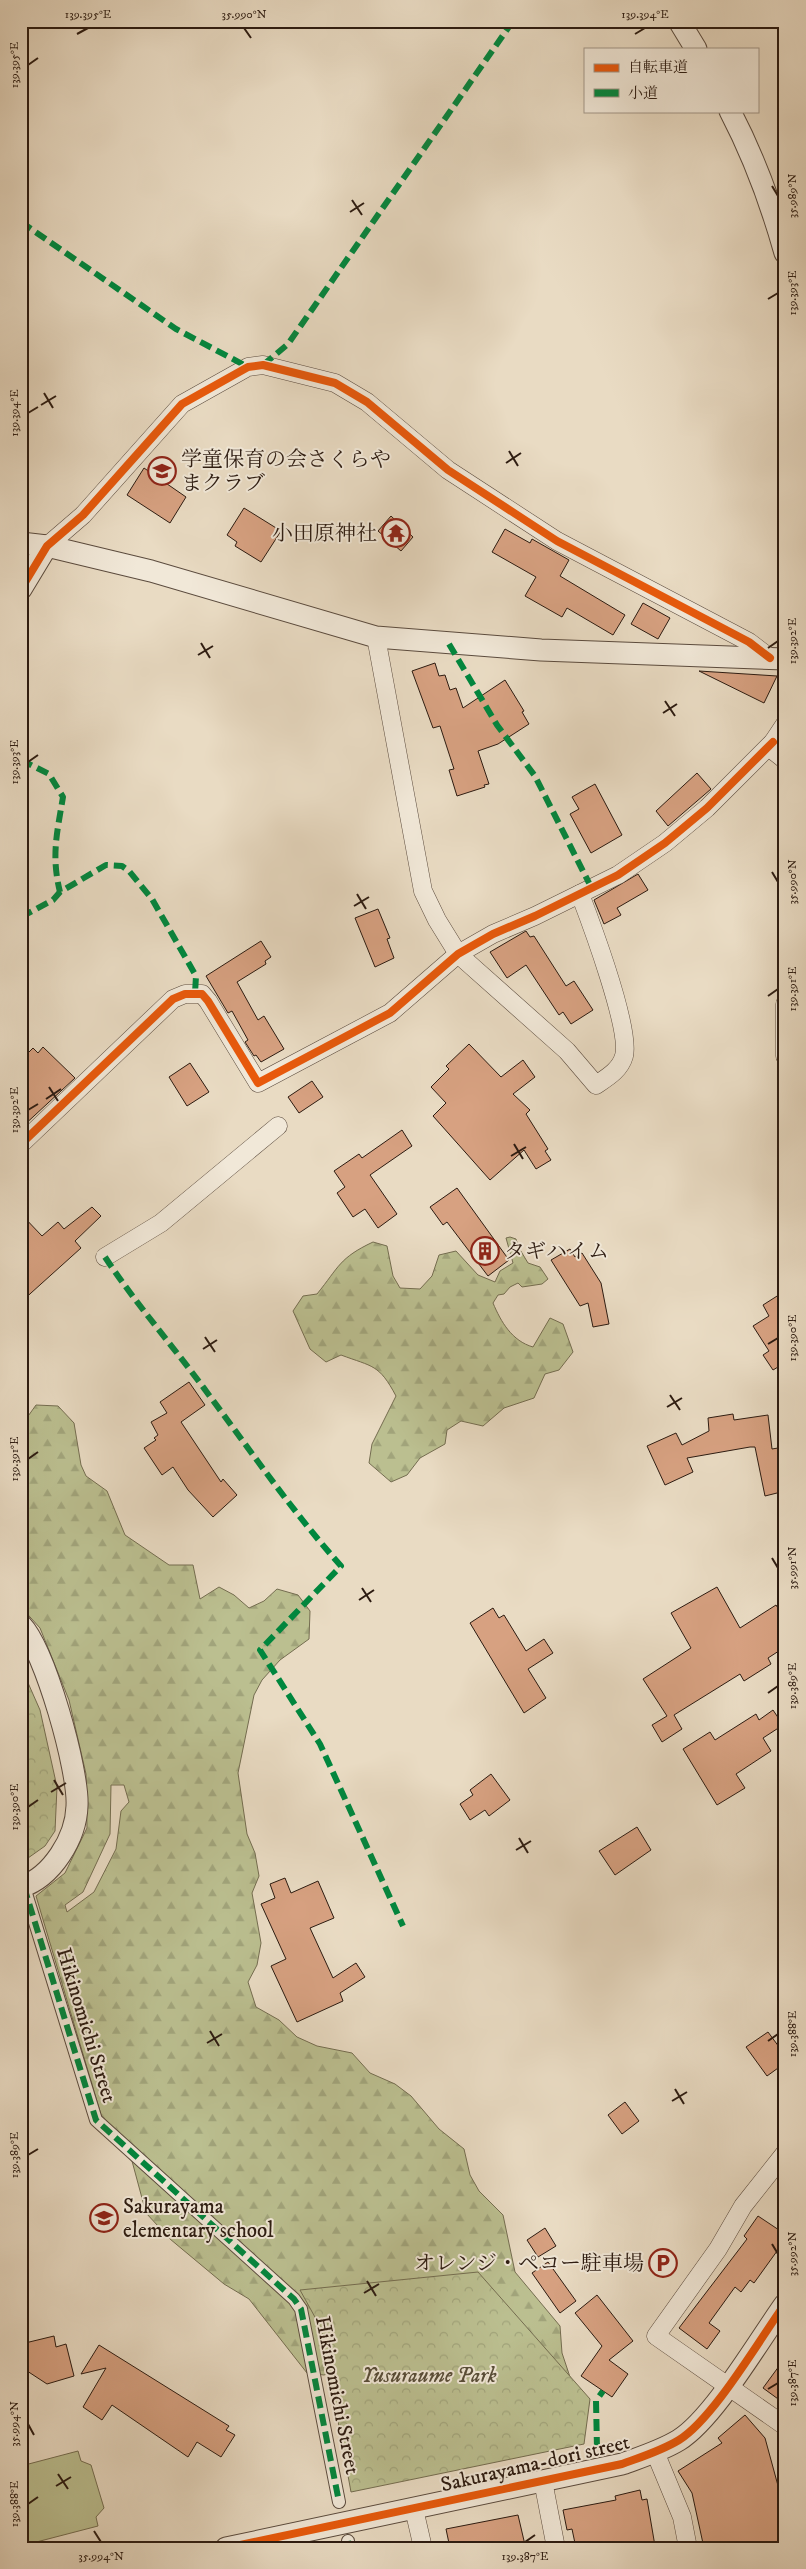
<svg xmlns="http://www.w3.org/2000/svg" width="806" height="2569" viewBox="0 0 806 2569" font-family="'IM FELL DW Pica','Noto Serif JP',serif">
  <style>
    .forest { fill: url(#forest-firs); stroke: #746d50; fill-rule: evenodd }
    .park { fill: url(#park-crowns); stroke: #746d50 }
    .garden { fill: #bbbf90; stroke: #746d50 }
    .building { fill: #d7a181; stroke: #2c1b11 }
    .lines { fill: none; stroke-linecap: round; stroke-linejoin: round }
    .pedestrian-casing { stroke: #5b4b3e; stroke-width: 14 }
    .minor-casing { stroke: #5b4b3e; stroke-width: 19 }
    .tertiary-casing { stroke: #5b4b3e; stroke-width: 23 }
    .pedestrian { stroke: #f1e8d8; stroke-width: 12 }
    .minor { stroke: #f1e8d8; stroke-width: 18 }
    .tertiary { stroke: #f1e8d8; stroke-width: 21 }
    .quiet { stroke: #00873e; stroke-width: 6; stroke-dasharray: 12 6; stroke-linecap: butt }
    .cycleway-casing { stroke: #f1e8d8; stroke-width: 11 }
    .cycleway { stroke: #e8590c; stroke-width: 8 }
    .ticks { fill: none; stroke: #2c1b11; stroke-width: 2 }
    .labels { text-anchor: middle; stroke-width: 4; stroke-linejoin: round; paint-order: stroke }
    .poi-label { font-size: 21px; fill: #2c1b11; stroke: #f1e8d8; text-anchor: start }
    .street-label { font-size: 21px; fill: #2c1b11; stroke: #f1e8d8 }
    .park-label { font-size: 21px; font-style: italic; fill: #574c37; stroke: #f1e8d8 }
    .neatline { fill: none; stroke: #2c1b11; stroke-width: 2 }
    .ticks-label { font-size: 12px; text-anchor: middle; fill: #2c1b11 }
  </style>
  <defs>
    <pattern id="forest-firs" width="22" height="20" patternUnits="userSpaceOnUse" patternTransform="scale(1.25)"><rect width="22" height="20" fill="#bbbf90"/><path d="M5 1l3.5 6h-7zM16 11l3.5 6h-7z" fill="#a1a47b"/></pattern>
    <pattern id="park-crowns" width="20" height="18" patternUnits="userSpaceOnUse" patternTransform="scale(1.25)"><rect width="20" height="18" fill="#bbbf90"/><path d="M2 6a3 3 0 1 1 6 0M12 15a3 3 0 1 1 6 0" fill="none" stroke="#a1a47b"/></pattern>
  </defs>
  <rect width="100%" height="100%" fill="#e9dbc3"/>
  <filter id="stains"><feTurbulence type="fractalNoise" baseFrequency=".004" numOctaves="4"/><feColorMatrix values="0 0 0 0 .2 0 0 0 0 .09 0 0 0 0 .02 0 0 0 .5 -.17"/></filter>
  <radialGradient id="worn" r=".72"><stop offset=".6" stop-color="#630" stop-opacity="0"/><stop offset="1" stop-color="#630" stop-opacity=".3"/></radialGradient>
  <g class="forest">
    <path d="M510,1237l6,2 3,9 9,15 12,4 8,12 -6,5 -20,3 -4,-4 -8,4 -6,7 -6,1 -5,8c8,19 19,38 40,44l17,-29 13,6 10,28 -14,18 -14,4 -11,24 -30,10 -21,18 -22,-5 -14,9 -2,14 -25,14 -13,17 -16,7 -22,-19 3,-19 24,-48c-17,-32 -23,-29 -55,-41l-15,7 -16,-13 -17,-38 10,-15 14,-2c22,-27 22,-36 56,-52l14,4 6,30 7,12 20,1 12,-13 7,-21 17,-4 22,24 17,7 5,-11 13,-8 -7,-25z"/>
    <path d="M36,1405l22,1 16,17 7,42 5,11 21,15 18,44 44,30h24l7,34 19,-12 15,8 15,13 15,-7 13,-12 21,6 12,16 -1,28 -29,21 -18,20 -8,15 -16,78 9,61 8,19 4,23 -7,17 9,50 -4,22 -9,17 8,25 23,13 18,17 20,9 35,7 18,20 25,11 16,12 28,33 25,20 6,26 9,16 24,24 12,57 45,54 2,27 18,54 -234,-40 -22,8 -17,-2 -58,-74 -25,-15 -54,-45 -24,-26 -14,-52 -16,-31 -14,-12 -66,-222 29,-23 22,-45 -1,-54 -17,-74 -29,-72 -19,-21v-181zM111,1785h13l5,17 -8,9 -5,38 -22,43 -27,20 -2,-7 18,-13 27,-58z"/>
  </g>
  <g class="park">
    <path d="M21,1667l19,43 17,77 -2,44 -10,15 -24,17z"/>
    <path d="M478,2272l112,127 -6,45 -233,48 -30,-164 -21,-38z"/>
  </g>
  <path class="garden" d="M78,2451l3,10 10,4 13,43 -8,9 2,9 -77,20v-80z"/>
  <g class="building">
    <path d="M144,468l42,29 -16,26 -43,-28z"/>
    <path d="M244,508l37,23 -20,31 -26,-16 2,-4 -10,-7z"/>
    <path d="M391,516l22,21 -12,14 -23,-20z"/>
    <path d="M505,529l25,14 2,-4 37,21 -9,16 65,39 -12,20 -46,-27 -5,9 -37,-21 11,-19 -44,-25z"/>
    <path d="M643,603l27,15 -12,21 -27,-15z"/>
    <path d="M435,663l4,13 6,-1 5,15 6,-2 7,20 42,-28 19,31 -2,1 7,12 -31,20 -20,7 11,33 -5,1 1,2 -28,9 -8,-26 5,-1 -14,-43 -7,2 -21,-57z"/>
    <path d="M699,671l78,5 -13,27z"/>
    <path d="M697,773l14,16 -43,37 -12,-15z"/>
    <path d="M595,784l27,51 -31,18 -21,-39 9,-5 -7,-12z"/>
    <path d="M638,874l10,16 -31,18 4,7 -17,9 -10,-24z"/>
    <path d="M378,909l12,29 -3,1 7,19 -19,9 -20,-49z"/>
    <path d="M526,931l4,6 4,-1 32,50 8,-5 19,29 -22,14 -8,-12 -4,3 -33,-50 -19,13 -17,-26z"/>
    <path d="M261,941l10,16 -6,4 1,3 -29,18 21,38 6,-4 20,33 -23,13 -5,-7 -2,1 -9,-14 3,-2 -16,-29 -4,2 -22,-37z"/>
    <path d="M469,1044l32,33 22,-17 12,17 -22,17 17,16 -4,4 22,35 -3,2 6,9 -15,9 -12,-19 -34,30 -57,-64 13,-13 -15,-16 18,-18 -3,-3z"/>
    <path d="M43,1047l32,31 -54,50v-68l12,-12 5,5z"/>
    <path d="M190,1063l19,29 -22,14 -18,-29z"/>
    <path d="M312,1081l11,16 -24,16 -11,-16z"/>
    <path d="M402,1130l10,16 -42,29 27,39 -19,14 -13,-19 -12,8 -16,-24 8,-6 -11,-16 25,-17 3,4z"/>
    <path d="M457,1188l52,72 -21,16 -41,-54 -4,3 -13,-18z"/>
    <path d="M92,1207l9,9 -26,25 6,7 -60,54v-88l21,22 16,-14 6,7z"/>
    <path d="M570,1249l5,8 7,-4 19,30 8,41 -16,3 -5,-24 -8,3 -29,-46z"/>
    <path d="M785,1291v87l-7,-11 -5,3 -10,-15 6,-4 -16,-25 16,-10 -6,-11z"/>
    <path d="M189,1382l16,23 -24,17 40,60 2,-3 14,16 -24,22 -25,-27 -15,-23 -11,8 -18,-27 12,-8 -2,-2 4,-3 -7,-13 16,-9 -7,-11z"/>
    <path d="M733,1414l1,6 34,-5 4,34 6,-1 7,43 -20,5 -10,-49h-5l-63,11 6,14 -28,13 -18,-39 29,-13 6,12 27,-14 -1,-13z"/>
    <path d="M717,1587l23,41 36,-23 9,14v28l-17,11 3,6 -27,17 -4,-7 -66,41 8,14 -20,13 -10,-17 15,-9 -24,-37 48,-31 -20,-35z"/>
    <path d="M493,1608l6,10 5,-3 22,36 18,-12 9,14 -25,16 18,29 -22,15 -54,-90z"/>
    <path d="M773,1710l10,15 -20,13 8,13 -35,23 9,14 -28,17 -34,-56 27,-17 5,8 41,-26 3,6z"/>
    <path d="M491,1774l19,26 -21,16 -4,-6 -15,10 -10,-16 13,-9 -3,-5z"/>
    <path d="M637,1827l14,23 -36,25 -16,-24z"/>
    <path d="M285,1878l6,15 27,-12 16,37 -24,10 23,50 23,-15 9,14 -25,16 3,8 -46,21 -26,-56 15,-7 -25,-55 14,-6 -5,-14z"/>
    <path d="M768,2032l17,23v8l-18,13 -21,-29z"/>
    <path d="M625,2102l14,19 -17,13 -14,-19z"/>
    <path d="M758,2216l27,18v6l-31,43 -4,-3 -9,12 -6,-5 -26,36 11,8 -13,18 -28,-21 68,-89 -3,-3z"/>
    <path d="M545,2228l11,18 -18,11 -11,-17z"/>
    <path d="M548,2262l28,39 -16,12 -28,-40z"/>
    <path d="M597,2295l36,46 -24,19 19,14 -16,23 -31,-21 21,-30 -27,-33z"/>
    <path d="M54,2336l2,11 10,-3 8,32 -27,8 -26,-17v-23z"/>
    <path d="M99,2345l130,81 -3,4 9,5 -14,22 -24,-15 -9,15 -76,-52 -10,15 -19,-13 23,-39 -25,6z"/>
    <path d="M785,2358v46l-22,-16z"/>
    <path d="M745,2415l20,23 15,55 5,28v27h-81l-12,-55 -14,-22 44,-28 -4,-5z"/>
    <path d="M640,2490l2,10 5,-1 8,47 -9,2h-70l-4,-19 -5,1 -4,-20 53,-10 -1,-4z"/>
    <path d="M518,2515l7,30 -14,3h-61l-4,-19z"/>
  </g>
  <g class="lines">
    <defs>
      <g id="pedestrian">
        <path d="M24,1887l72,233 198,179 7,10 38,193"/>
        <path d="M348,2541l1,7"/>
      </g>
      <g id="minor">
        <path d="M47,546l36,-31 99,-111 66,-37 15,-2 72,18 32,19 81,68 109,71 192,101 21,16"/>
        <path d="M376,637l47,254 14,29 21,34 109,97 29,34c12,-8 24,-15 28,-29 7,-26 -33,-133 -44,-162"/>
        <path d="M785,724l-12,18 2,10 10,8"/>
        <path d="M785,1004v52"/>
        <path d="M21,1144l152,-145 12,-5h17l6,7 50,82 132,-70 68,-59 35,-20 42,-18 83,-41 47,-32 42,-35 66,-66"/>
        <path d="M105,1257l56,-34 117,-97"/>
        <path d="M785,2153l-42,53 -25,43 -62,87 129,90"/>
        <path d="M655,2452l27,65 6,31"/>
        <path d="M543,2481l13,67"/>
        <path d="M414,2509l9,39"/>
      </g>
      <g id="tertiary">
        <path d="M679,21l17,28"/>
        <path d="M730,111c24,46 41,92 55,142"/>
        <path d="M21,543l26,3 104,25 225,66 165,13 244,9"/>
        <path d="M21,589l26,-43"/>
        <path d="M21,1625c24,25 58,146 56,181 -1,32 -25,71 -56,81"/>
        <path d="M226,2548l396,-84c19,-7 39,-13 57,-24 35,-22 80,-100 106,-136"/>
      </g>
    </defs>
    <use href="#pedestrian" class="pedestrian-casing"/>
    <use href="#minor" class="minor-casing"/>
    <use href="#tertiary" class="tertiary-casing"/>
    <use href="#pedestrian" class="pedestrian"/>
    <use href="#minor" class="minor"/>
    <use href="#tertiary" class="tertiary"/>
    <g class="quiet">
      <path d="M21,222l155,107 72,38"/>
      <path d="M263,365l25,-21 225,-323"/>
      <path d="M449,644l48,81 38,51 57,113"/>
      <path d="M21,760l28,14 14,23c-6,36 -12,59 -3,95"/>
      <path d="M21,917l32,-17 7,-8 46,-27 16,1 7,5 23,28 44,77 -1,17"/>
      <path d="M105,1257c31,47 68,89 101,134 44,59 86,120 135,175l-81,84 60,94 83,182"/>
      <path d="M24,1887l72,233 198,179 7,10 38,193"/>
      <path d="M597,2449l-1,-48 7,-10"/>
      <path d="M348,2541l1,7"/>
    </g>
    <defs>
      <g id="cycleway">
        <path d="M21,589l26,-43 36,-31 99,-111 66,-37 15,-2 72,18 32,19 81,68 109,71 192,101 21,16"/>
        <path d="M21,1144l152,-145 12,-5h17l6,7 50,82 132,-70 68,-59 35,-20 42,-18 83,-41 47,-32 42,-35 66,-66"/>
        <path d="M226,2548l396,-84c19,-7 39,-13 57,-24 35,-22 80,-100 106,-136"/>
      </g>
    </defs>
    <use href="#cycleway" class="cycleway-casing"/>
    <use href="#cycleway" class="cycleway"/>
  </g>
  <path class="ticks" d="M244,28l7,10M77,34l11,-6M635,34l10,-6M28,65l10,-7M772,186l6,10M352,200l10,15M350,212l14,-9M768,299l10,-6M44,393l9,15M41,405l15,-9M28,413l10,-6M509,451l9,15M506,463l15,-10M201,643l9,15M768,648l10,-7M198,655l15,-9M665,701l10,15M663,713l14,-9M28,762l10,-7M772,872l6,10M357,894l9,15M354,906l15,-9M768,996l10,-7M49,1087l9,14M46,1099l15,-10M28,1110l10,-6M514,1144l9,15M511,1156l15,-9M205,1337l10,15M768,1344l10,-6M203,1349l14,-9M670,1395l10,15M667,1407l15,-9M28,1459l10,-7M772,1558l6,10M362,1588l9,14M359,1600l15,-10M768,1693l10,-7M54,1780l9,15M51,1792l15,-9M28,1807l10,-7M519,1838l9,15M516,1850l15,-9M210,2031l9,15M768,2041l10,-7M207,2043l15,-9M675,2089l9,15M672,2101l15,-9M28,2155l10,-6M772,2244l6,10M367,2281l9,15M364,2293l15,-9M768,2389l10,-6M28,2424l6,11M58,2474l10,15M56,2486l15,-9M28,2504l10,-7M94,2531l7,11M525,2542l10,-7"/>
  <defs>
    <symbol id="school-ring" viewBox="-11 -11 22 22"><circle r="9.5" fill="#f1e8d8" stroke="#8f2418" stroke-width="1.5"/><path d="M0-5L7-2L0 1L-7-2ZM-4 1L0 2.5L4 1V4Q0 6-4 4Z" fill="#8f2418"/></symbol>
    <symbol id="temple-ring" viewBox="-11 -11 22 22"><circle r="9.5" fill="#f1e8d8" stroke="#8f2418" stroke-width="1.5"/><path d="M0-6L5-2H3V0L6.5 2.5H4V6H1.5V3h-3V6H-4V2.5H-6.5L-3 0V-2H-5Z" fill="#8f2418"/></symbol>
    <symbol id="building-ring" viewBox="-11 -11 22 22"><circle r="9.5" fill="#f1e8d8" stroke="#8f2418" stroke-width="1.5"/><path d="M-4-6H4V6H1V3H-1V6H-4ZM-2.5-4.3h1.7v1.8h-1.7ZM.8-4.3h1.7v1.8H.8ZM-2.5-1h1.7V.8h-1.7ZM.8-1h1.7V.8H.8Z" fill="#8f2418"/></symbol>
    <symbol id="parking-ring" viewBox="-11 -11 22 22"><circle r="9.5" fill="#f1e8d8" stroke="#8f2418" stroke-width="1.5"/><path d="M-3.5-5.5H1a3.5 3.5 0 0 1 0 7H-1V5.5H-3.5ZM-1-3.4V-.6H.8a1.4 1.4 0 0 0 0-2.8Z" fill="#8f2418"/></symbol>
  </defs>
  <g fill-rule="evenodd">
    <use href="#school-ring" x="146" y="455" width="32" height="32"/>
    <use href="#temple-ring" x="380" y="517" width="32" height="32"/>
    <use href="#building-ring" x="469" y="1235" width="32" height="32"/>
    <use href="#school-ring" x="88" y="2202" width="32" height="32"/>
    <use href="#parking-ring" x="647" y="2247" width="32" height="32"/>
  </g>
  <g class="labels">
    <g class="poi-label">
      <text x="181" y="466">学童保育の会さくらや<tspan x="181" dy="24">まクラブ</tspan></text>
      <text x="377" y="540" text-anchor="end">小田原神社</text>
      <text x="504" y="1258">タギハイム</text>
      <text x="123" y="2213">Sakurayama<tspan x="123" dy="24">elementary school</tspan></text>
      <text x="644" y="2270" text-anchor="end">オレンジ・ペコー駐車場</text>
    </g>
    <g class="street-label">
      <text transform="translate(87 2025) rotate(73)" y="7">Hikinomichi Street</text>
      <text transform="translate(338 2395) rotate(79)" y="7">Hikinomichi Street</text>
      <text transform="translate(535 2463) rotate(-13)" y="7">Sakurayama-dori street</text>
    </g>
    <g class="park-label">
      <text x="429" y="2382">Yusuraume Park</text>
    </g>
  </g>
  <rect width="806" height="2569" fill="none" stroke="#e9dbc3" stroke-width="55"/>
  <rect x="584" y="48" width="175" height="65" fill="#f1e8d8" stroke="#a29688"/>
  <rect x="594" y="64" width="25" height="8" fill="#e8590c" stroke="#a29688"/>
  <text x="628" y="72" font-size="15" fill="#2c1b11">自転車道</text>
  <rect x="594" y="89" width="25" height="8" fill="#00873e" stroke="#a29688"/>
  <text x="628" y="98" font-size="15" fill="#2c1b11">小道</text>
  <rect x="28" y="28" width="750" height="2514" class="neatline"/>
  <g class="ticks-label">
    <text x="88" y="18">139.395°E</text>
    <text x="244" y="18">35.990°N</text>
    <text x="645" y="18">139.394°E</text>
    <text transform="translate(14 65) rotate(-90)" y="4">139.395°E</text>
    <text transform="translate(792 196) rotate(-90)" y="4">35.989°N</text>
    <text transform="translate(792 293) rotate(-90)" y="4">139.393°E</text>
    <text transform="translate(14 413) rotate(-90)" y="4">139.394°E</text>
    <text transform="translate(792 641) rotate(-90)" y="4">139.392°E</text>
    <text transform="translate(14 762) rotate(-90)" y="4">139.393°E</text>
    <text transform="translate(792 882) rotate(-90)" y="4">35.990°N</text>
    <text transform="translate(792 989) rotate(-90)" y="4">139.391°E</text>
    <text transform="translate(14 1110) rotate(-90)" y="4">139.392°E</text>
    <text transform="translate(792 1338) rotate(-90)" y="4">139.390°E</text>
    <text transform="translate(14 1459) rotate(-90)" y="4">139.391°E</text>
    <text transform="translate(792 1568) rotate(-90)" y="4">35.991°N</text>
    <text transform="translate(792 1686) rotate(-90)" y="4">139.389°E</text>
    <text transform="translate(14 1807) rotate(-90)" y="4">139.390°E</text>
    <text transform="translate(792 2034) rotate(-90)" y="4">139.388°E</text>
    <text transform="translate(14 2155) rotate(-90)" y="4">139.389°E</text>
    <text transform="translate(792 2254) rotate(-90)" y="4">35.992°N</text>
    <text transform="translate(792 2383) rotate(-90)" y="4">139.387°E</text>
    <text transform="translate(14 2424) rotate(-90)" y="4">35.994°N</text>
    <text transform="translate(14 2504) rotate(-90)" y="4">139.388°E</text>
    <text x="101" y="2560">35.994°N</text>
    <text x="525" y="2560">139.387°E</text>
  </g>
  <rect width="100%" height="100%" filter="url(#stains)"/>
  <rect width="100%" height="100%" fill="url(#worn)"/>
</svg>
